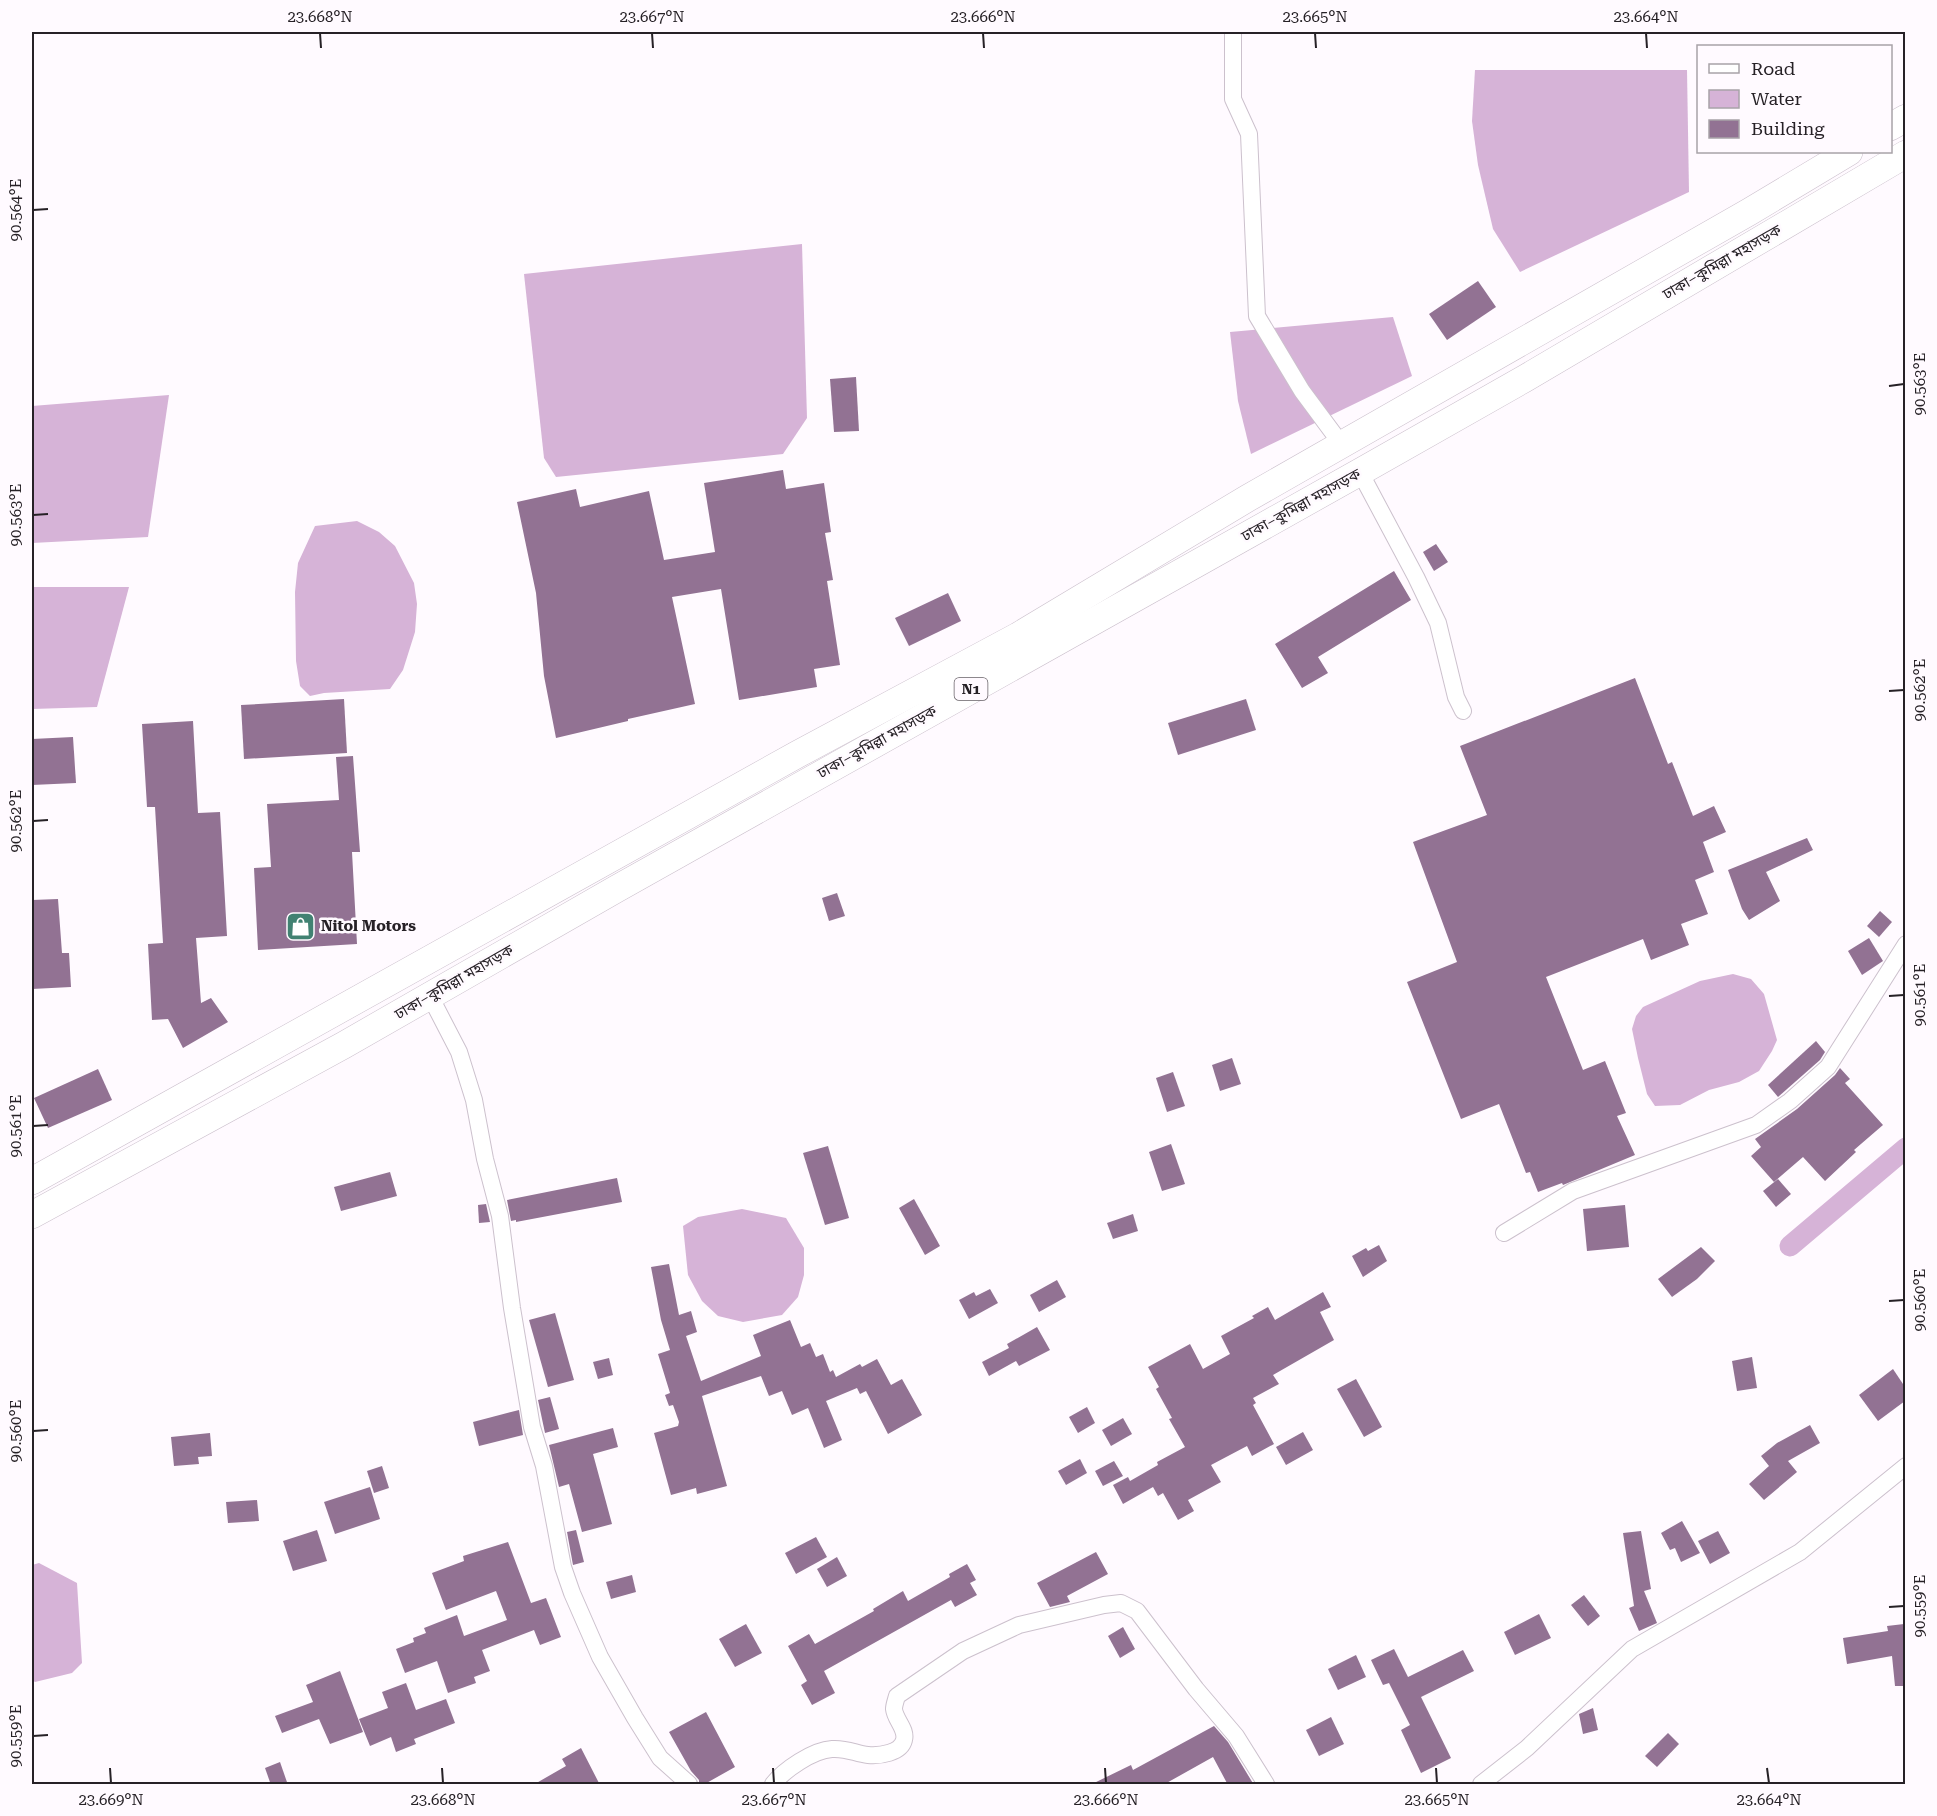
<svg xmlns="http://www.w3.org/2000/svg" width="1937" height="1816" viewBox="0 0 1937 1816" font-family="'Roboto Serif','Noto Sans Bengali',serif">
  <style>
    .water { fill: #d6b3d7 }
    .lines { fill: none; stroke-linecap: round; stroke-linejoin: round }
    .canal { stroke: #d6b3d7; stroke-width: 21 }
    .building { fill: #927293 }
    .minor-casing { stroke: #ccc1cd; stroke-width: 18 }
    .trunk-casing { stroke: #ccc1cd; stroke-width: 28 }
    .minor { stroke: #fff; stroke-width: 16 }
    .trunk { stroke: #fff; stroke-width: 27 }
    .ticks { fill: none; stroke: #262126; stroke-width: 2 }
    .labels { text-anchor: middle; stroke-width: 5; stroke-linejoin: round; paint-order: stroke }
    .shield { fill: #fffaff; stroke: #676267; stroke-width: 1.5 }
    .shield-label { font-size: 14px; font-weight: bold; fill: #262126 }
    .street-label { font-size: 15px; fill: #262126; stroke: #fffaff }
    .poi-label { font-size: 15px; font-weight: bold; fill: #262126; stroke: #fffaff; text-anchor: start }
    .neatline { fill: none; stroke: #262126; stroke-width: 2 }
    .ticks-label { font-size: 15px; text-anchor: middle; fill: #262126 }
  </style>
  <rect width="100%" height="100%" fill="#fffaff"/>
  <g class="water">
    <path d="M1475,70h212l2,122 -169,80 -27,-43 -15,-64 -6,-44z"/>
    <path d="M802,244l5,174 -24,36 -227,23 -12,-19 -20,-184z"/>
    <path d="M1393,317l19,59 -161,78 -13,-53 -8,-69z"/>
    <path d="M169,395l-21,142 -116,6v-137z"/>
    <path d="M357,521l22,11 16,14 19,37 3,21 -2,28 -12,38 -13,19 -66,4 -14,3 -10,-10 -4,-25 -1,-69 3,-29 17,-37z"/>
    <path d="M32,587h97l-32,120 -65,2z"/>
    <path d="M1733,974l18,5 13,15 13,46 -5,11 -13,20 -20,11 -30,8 -29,15 -25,1 -8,-12 -9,-36 -6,-29 4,-13 7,-9 57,-26z"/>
    <path d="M742,1209l44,9 18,30v27l-6,22 -16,18 -39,7 -25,-6 -16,-15 -14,-26 -5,-49 15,-9z"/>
    <path d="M39,1563l38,20 5,80 -10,10 -37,9 -3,-2v-115z"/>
  </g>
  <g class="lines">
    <path class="canal" d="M1790,1246l116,-98"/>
  </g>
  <g class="building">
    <path d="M1478,281l18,26 -49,33 -18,-26z"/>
    <path d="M856,377l3,54 -25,1 -4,-53z"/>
    <path d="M783,470l3,19 38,-6 7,49 -6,1 8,47 -6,1 13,84 -26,4 3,18 -78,13 -18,-111 -49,8 23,107 -67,15v2l-72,17 -12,-62 -8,-83 -19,-91 59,-13 4,18 69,-16 15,69 51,-8 -11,-69z"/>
    <path d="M1436,544l12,18 -14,9 -11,-19z"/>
    <path d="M1394,571l17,29 -93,57 10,16 -26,15 -27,-44z"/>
    <path d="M948,593l13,28 -52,25 -14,-28z"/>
    <path d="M1635,678l33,86 4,-2 21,54 21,-10 12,26 -23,10 11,30 -19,8 13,34 -27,10 8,21 -38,15 -8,-21 -97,38 37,93 22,-9 21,52 -9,3 18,39 -72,30 -1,-2 -24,9 -8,-20 -4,1 -27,-69 -38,15 -54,-137 50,-20 -44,-120 74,-27 -27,-69z"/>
    <path d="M344,699l3,54 -103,6 -3,-54z"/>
    <path d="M1246,699l10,31 -78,25 -10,-32z"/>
    <path d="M193,721l5,92 22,-1 7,124 -31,2 5,65 10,-5 17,24 -45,26 -15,-29 -16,1 -4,-76 15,-1 -8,-136h-8l-5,-83z"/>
    <path d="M73,737l3,46 -44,2v-46z"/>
    <path d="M353,756l7,96h-8l5,92 -99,6 -4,-82 17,-1 -4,-63 72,-4 -3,-43z"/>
    <path d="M1807,838l6,12 -47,22 14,29 -31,19 -7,-11 -14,-39z"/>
    <path d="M837,893l8,23 -16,5 -7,-23z"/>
    <path d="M58,899l4,54h7l2,34 -39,2v-89z"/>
    <path d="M1880,911l12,11 -13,15 -12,-11z"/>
    <path d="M1869,938l14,23 -21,14 -14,-24z"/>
    <path d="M1816,1041l9,11 -5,8 -42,37 -10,-12z"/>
    <path d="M1232,1058l9,26 -21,7 -8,-26z"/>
    <path d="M1840,1068l10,11 -5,4 38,42 -29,25 2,2 -31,29 -22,-24 -29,25 -23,-26 10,-9 -6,-8 42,-30 38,-34z"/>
    <path d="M98,1069l14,31 -64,28 -14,-30z"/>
    <path d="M1173,1072l12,34 -18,6 -11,-34z"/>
    <path d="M1171,1144l14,40 -23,7 -13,-39z"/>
    <path d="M828,1146l21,72 -24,7 -22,-72z"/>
    <path d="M390,1172l7,24 -56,15 -7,-24z"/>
    <path d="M617,1178l5,24 -106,20v-2l-5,1 -4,-21z"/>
    <path d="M1778,1179l13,15 -15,13 -13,-16z"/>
    <path d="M914,1199l26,47 -15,9 -26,-47z"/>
    <path d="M486,1204l4,18 -11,1 -1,-18z"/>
    <path d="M1625,1205l4,42 -42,4 -4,-42z"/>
    <path d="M1133,1214l5,17 -25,8 -6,-16z"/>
    <path d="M1379,1245l8,16 -24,16 -11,-21 14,-8 2,3z"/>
    <path d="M1701,1247l14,14 -18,18 -25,18 -14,-18z"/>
    <path d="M669,1264l10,51 12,-4 6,21 -11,4 15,45 60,-25 -8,-21 37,-15 11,27 9,-4 6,14 7,-3 7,18 3,-2 3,7 24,-13 2,3 15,-8 14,26 11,-6 20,36 -34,19 -22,-43 -6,3 -3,-6 -31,13 16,39 -18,8 -16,-40 -16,7 -10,-24 -13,5 -8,-20 -59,20 25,90 -30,8 -1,-6 -25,7 -17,-62 24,-7 1,-4 -6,-17 -4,1 -4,-11 5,-2 -12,-39 12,-4 -9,-30 -10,-53z"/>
    <path d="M1057,1280l9,17 -27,15 -9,-17z"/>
    <path d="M990,1289l8,14 -29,16 -10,-19 15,-8 2,4z"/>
    <path d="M1323,1292l8,15 -11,5 14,28 -61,35 6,9 -26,14 3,5 -3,2 21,39 -22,12 -5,-10 -36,19 10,17 -33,18 6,11 -16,9 -15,-27 -5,3 -5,-9 -30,17 -10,-19 15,-8 2,4 28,-16 -1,-3 28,-15 -16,-28 3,-1 -16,-29 3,-2 -11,-20 42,-23 13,25 27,-15 -9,-18 33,-18 -2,-2 16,-9 7,13z"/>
    <path d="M555,1313l19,67 -26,7 -19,-67z"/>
    <path d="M1037,1327l13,23 -31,16 -3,-5 -27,15 -7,-14 27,-14 -2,-4z"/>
    <path d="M1752,1357l5,31 -20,3 -5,-30z"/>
    <path d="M609,1358l4,17 -15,4 -5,-17z"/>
    <path d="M1893,1369l12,18v14l-27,20 -19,-26z"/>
    <path d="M1356,1379l26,48 -18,10 -27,-48z"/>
    <path d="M550,1397l9,32 -14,4 -7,-33z"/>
    <path d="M1087,1407l8,16 -17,10 -9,-16z"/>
    <path d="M519,1410l4,25 -44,11 -6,-24z"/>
    <path d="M1123,1418l9,16 -21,12 -9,-16z"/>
    <path d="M1810,1425l10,18 -32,18 9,11 -33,28 -15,-16 20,-18 -8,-10 16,-13z"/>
    <path d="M613,1428l5,19 -25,7 19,70 -30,8 -13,-48 -10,3 -10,-42z"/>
    <path d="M1303,1432l10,18 -27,15 -10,-18z"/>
    <path d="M210,1433l2,23 -14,1 1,7 -25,2 -3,-29z"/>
    <path d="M1080,1459l7,14 -21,12 -8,-14z"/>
    <path d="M1114,1461l9,15 -20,10 -8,-15z"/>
    <path d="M382,1466l7,22 -15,5 -7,-22z"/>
    <path d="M370,1487l10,32 -45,15 -11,-32z"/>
    <path d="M257,1500l2,21 -31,2 -2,-21z"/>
    <path d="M1682,1521l18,32 -19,9 -6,-14 -5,2 -9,-17z"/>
    <path d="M317,1530l10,31 -34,10 -10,-30z"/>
    <path d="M576,1530l8,32 -11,3 -6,-33z"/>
    <path d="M1641,1531l10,58 -7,2 13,32 -18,8 -10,-23 5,-2 -11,-73z"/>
    <path d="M1718,1531l12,22 -20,11 -12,-23z"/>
    <path d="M816,1537l11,20 -31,17 -11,-21z"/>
    <path d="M508,1542l23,61 15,-5 15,39 -21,8 -6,-15 -52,20 8,21 -16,6 2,6 -28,10 -11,-32 -32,12 -9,-24 18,-7 -1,-4 13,-5 -2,-5 33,-13 7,21 43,-16 -11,-29 -50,19 -14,-37 32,-12 -1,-5z"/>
    <path d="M1096,1552l12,22 -41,22 3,6 -20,5 -13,-24z"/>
    <path d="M837,1557l10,19 -20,11 -10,-18z"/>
    <path d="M967,1564l9,16 -6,3 7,12 -22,12 -4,-7 -127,71 11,22 -23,12 -11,-20 6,-4 -19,-35 21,-12 6,10 59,-33 -1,-2 30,-18 5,10 42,-24 -1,-3z"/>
    <path d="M632,1575l4,17 -25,7 -5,-17z"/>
    <path d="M1584,1595l16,21 -12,10 -17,-21z"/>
    <path d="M1539,1614l12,24 -36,17 -11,-23z"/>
    <path d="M746,1624l16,29 -27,14 -16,-28z"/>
    <path d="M1904,1624l1,62h-10l-3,-30 -45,8 -4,-26 45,-7 -1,-5z"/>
    <path d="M1123,1627l12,22 -15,9 -12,-22z"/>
    <path d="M1394,1649l14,28 55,-27 11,21 -53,26 30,61 -30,15 -20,-43 9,-5 -21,-42 -6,2 -12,-25z"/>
    <path d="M1356,1655l10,22 -28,13 -10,-21z"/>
    <path d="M340,1671l23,61 -33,12 -11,-25 -37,14 -7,-17 38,-14 -7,-17z"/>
    <path d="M406,1683l10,27 30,-11 9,24 -41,16 2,5 -20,8 -5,-15 -21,9 -11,-27 29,-11 -6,-16z"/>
    <path d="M1593,1708l5,22 -15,4 -4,-20z"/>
    <path d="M706,1712l29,55 -32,18h-4v-5l-8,-9 -22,-39z"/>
    <path d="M1331,1717l13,27 -25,12 -13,-26z"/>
    <path d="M1214,1726l14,16 26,43h-26l-15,-28 -50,28h-73l41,-20 2,5z"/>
    <path d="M1668,1733l11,11 -22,23 -12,-11z"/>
    <path d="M581,1748l19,37h-67l33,-19 -4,-7z"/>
    <path d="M280,1762l8,23h-17l-6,-17z"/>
  </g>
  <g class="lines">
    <defs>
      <g id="minor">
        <path d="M1233,32v67l16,35 8,182 45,75 40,54"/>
        <path d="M1360,472l56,105 22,46 18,74 7,14"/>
        <path d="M430,996l29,56 15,48 11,59 15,57 12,92 20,119 12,39 19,101 9,26 28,64 35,61 25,40 29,26"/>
        <path d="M1504,1233l69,-42 183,-66 34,-24 38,-34 78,-123"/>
        <path d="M773,1784c11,-14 40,-34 59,-35 16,-1 24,5 36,6 12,1 33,-2 36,-15 3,-11 -9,-20 -10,-31 0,-4 2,-9 3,-13l66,-45 56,-26 85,-20 17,-2 16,8 59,78 40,47 30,48"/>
        <path d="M1481,1784l46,-36 105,-99 168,-97 106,-86"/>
      </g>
      <g id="trunk">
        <path d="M1890,127l16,-9"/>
        <path d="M32,1181l766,-427 220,-118 230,-138 501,-286 100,-60"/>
        <path d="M32,1215l312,-170 274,-157 742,-416 164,-93 382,-225"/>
      </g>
    </defs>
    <use href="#minor" class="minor-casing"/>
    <use href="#trunk" class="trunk-casing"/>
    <use href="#minor" class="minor"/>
    <use href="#trunk" class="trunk"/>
  </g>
  <path class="ticks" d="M320,33l1,15M652,33l1,15M983,33l1,15M1315,33l1,15M1646,33l1,15M33,210l15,-1M1889,386l15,-2M33,515l15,-1M1889,691l15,-1M33,821l15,-1M1889,996l15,-1M33,1126l15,-1M1889,1301l15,-1M33,1431l15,-1M1889,1607l15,-1M33,1736l15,-1M110,1768l1,15M442,1768l1,15M773,1768l1,15M1105,1768l1,15M1436,1768l1,15M1767,1768l2,15"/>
  <defs>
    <symbol id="shop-square" viewBox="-11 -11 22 22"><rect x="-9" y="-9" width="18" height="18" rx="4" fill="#418272" stroke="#fffaff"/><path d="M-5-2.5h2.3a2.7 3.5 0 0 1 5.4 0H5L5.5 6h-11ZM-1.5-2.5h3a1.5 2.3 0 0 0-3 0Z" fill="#fff"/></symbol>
  </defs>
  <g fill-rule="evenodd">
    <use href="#shop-square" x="284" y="910" width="33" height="33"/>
  </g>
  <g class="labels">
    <rect class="shield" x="954.5" y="678" width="33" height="22" rx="4.5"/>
    <g class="shield-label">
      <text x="971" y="694">N1</text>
    </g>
    <g class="street-label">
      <text transform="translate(1722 262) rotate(-30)" y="5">ঢাকা–কুমিল্লা মহাসড়ক</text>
      <text transform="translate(1301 505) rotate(-29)" y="5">ঢাকা–কুমিল্লা মহাসড়ক</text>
      <text transform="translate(877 742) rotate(-29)" y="5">ঢাকা–কুমিল্লা মহাসড়ক</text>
      <text transform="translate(454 982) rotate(-30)" y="5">ঢাকা–কুমিল্লা মহাসড়ক</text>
    </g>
    <g class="poi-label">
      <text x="321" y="931">Nitol Motors</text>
    </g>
  </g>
  <rect width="1937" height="1816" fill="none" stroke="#fffaff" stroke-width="66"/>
  <rect x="1697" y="45" width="195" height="108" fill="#fffaff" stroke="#a8a3a8" stroke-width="1.5"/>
  <rect x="1709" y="64" width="30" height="9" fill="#ffffff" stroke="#a8a3a8" stroke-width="1.5"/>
  <text x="1751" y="75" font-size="18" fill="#262126">Road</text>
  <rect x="1709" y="90" width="30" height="18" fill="#d6b3d7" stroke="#a8a3a8" stroke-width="1.5"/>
  <text x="1751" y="105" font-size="18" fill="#262126">Water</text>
  <rect x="1709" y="120" width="30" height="18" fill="#927293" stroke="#a8a3a8" stroke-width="1.5"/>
  <text x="1751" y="135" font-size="18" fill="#262126">Building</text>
  <rect x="33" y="33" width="1871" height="1750" class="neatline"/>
  <g class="ticks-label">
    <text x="320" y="22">23.668°N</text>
    <text x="652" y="22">23.667°N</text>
    <text x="983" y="22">23.666°N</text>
    <text x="1315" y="22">23.665°N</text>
    <text x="1646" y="22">23.664°N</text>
    <text transform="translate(16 210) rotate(-90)" y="5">90.564°E</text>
    <text transform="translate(1920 384) rotate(-90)" y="5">90.563°E</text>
    <text transform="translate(16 515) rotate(-90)" y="5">90.563°E</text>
    <text transform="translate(1920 690) rotate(-90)" y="5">90.562°E</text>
    <text transform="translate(16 821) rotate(-90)" y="5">90.562°E</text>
    <text transform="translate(1920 995) rotate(-90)" y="5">90.561°E</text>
    <text transform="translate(16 1126) rotate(-90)" y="5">90.561°E</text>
    <text transform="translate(1920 1300) rotate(-90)" y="5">90.560°E</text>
    <text transform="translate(16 1431) rotate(-90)" y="5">90.560°E</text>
    <text transform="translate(1920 1606) rotate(-90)" y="5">90.559°E</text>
    <text transform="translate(16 1736) rotate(-90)" y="5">90.559°E</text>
    <text x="111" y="1805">23.669°N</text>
    <text x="443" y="1805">23.668°N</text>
    <text x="774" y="1805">23.667°N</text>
    <text x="1106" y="1805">23.666°N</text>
    <text x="1437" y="1805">23.665°N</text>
    <text x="1769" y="1805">23.664°N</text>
  </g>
</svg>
